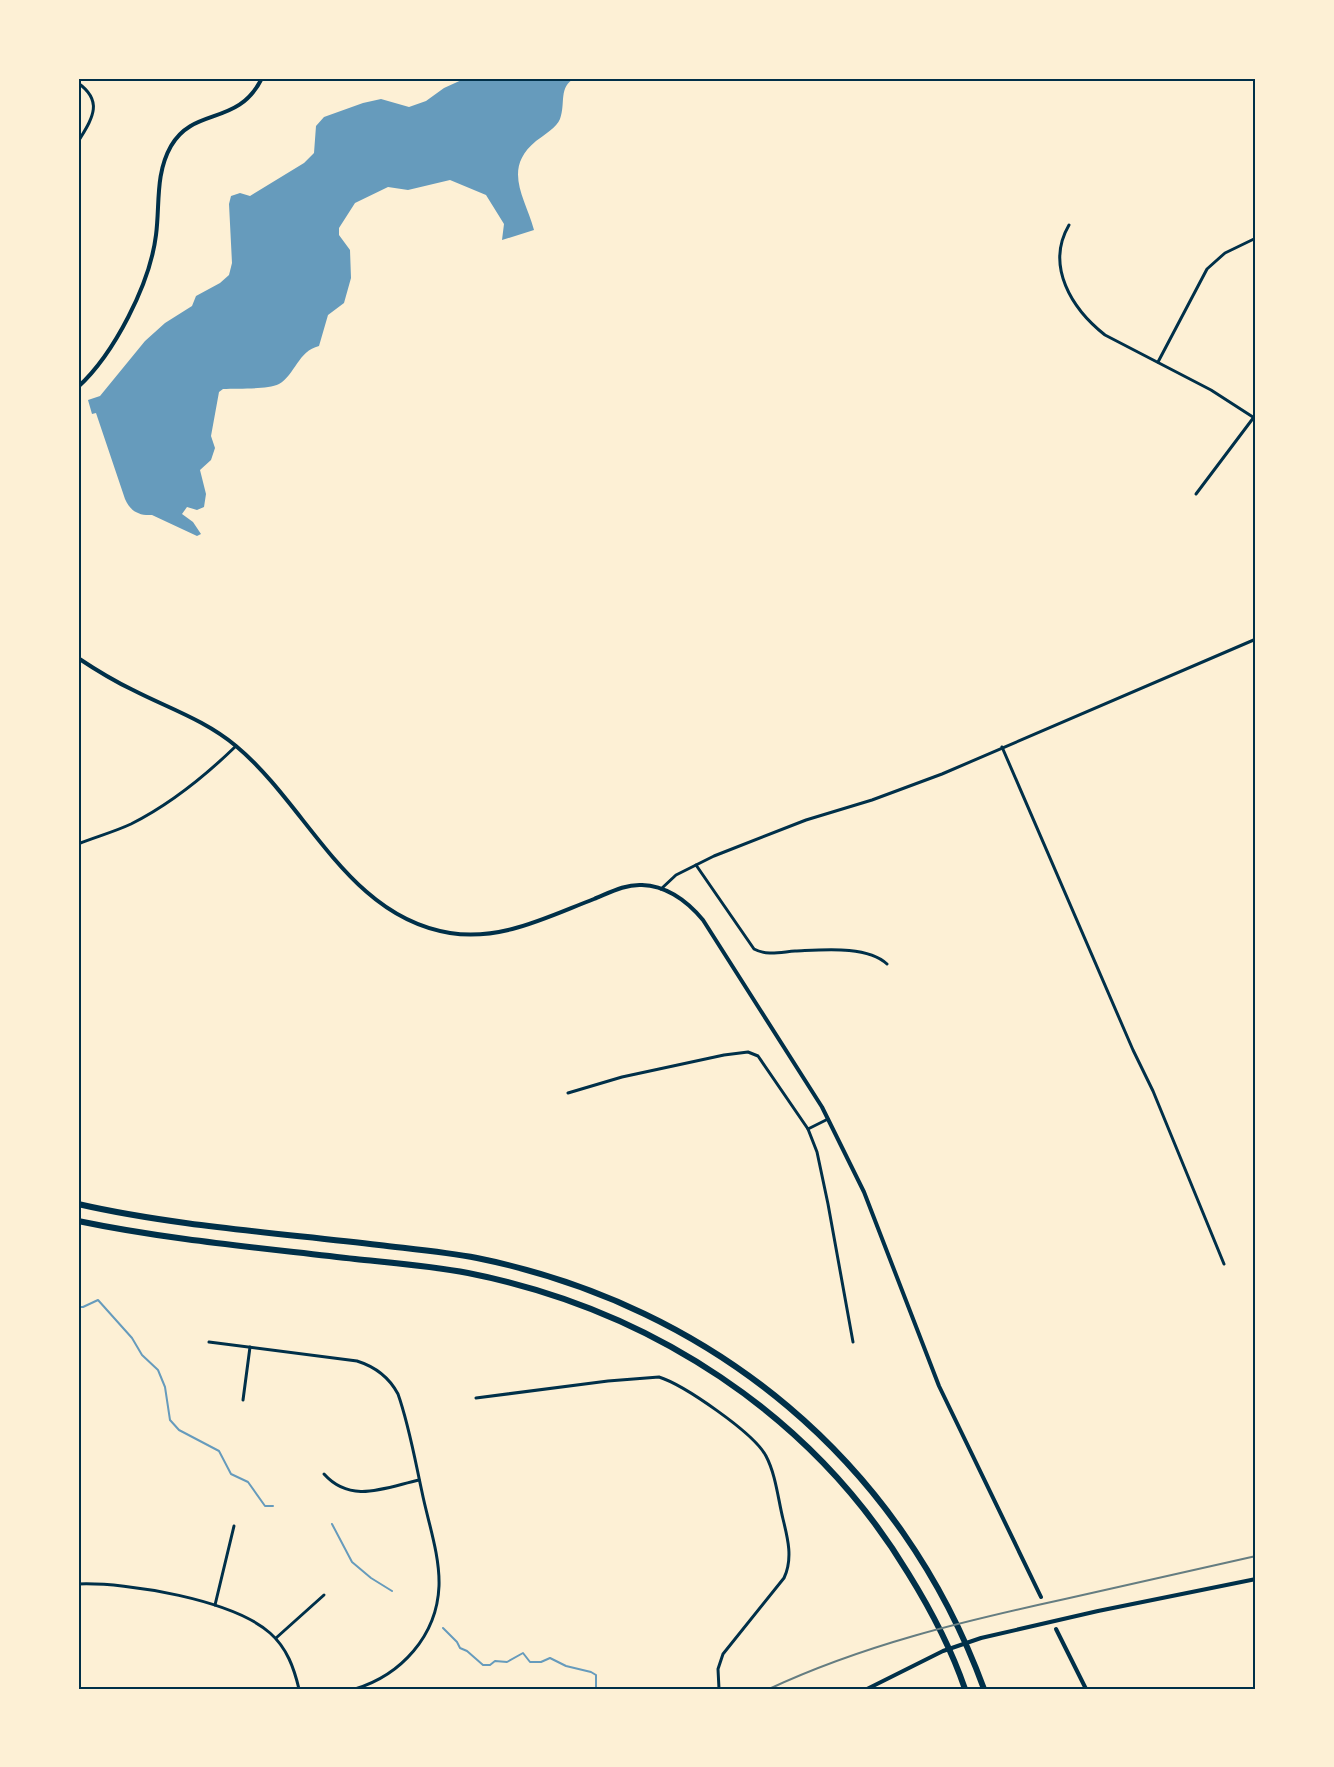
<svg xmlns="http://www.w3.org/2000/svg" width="1334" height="1767" viewBox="0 0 1334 1767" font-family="'DejaVu Sans',sans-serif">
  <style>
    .water { fill: #669bbc }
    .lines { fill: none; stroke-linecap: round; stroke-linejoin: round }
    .stream { stroke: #669bbc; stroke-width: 2 }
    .minor { stroke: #003049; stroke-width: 3 }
    .tertiary { stroke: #003049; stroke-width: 4 }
    .motorway { stroke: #003049; stroke-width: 6 }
    .rail { stroke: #657d81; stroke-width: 2 }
    .neatline { fill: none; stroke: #003049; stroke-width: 2 }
  </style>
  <rect width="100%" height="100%" fill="#fdf0d5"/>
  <path class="water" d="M466,78h109c-17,9 -9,25 -15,41 -3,8 -16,16 -24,22 -34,28 -11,56 -2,89l-32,10 2,-16 -18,-29 -36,-15 -42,10 -20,-3 -33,16 -16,25v7l11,15 1,28 -7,25 -16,12 -9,31c-21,5 -24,29 -40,38 -12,6 -41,4 -56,5l-4,3 -8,44 4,12 -4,12 -11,10 6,24 -2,13 -7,3 -10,-3 -5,7 11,8 8,12 -4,2 -45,-21c-13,1 -22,-4 -27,-16l-29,-86 -4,1 -4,-14 12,-4 45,-55 20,-18 27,-17 4,-10 24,-13 9,-8 3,-12 -3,-59 2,-8 9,-3 10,3 54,-33 10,-10 2,-27 8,-9 39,-14 18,-4 28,8 17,-6 18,-13z"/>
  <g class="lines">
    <g class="stream">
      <path d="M78,1307h5l15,-7 34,38 10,17 16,15 7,17 5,33 9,10 40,21 12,23 17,8 17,24h8"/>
      <path d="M332,1524l20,38 19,16 21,13"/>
      <path d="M443,1628l14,14 3,6 7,3 16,14h7l5,-4 12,1 16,-9 7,9h11l9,-4 16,8 25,6 5,3v14"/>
    </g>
    <g class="minor">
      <path d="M78,83c27,19 13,37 0,59"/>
      <path d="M1069,225c-24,41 3,84 36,110l106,55 45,29"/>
      <path d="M1158,362l49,-93 18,-16 31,-15"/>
      <path d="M1196,494l58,-77"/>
      <path d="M1002,747l131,303 20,41 71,173"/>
      <path d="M78,844c17,-7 36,-12 53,-20 40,-20 73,-47 105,-78"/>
      <path d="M696,865l58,84c13,7 27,3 41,2 26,-1 72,-6 92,13"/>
      <path d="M661,889l15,-14 38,-19 92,-36 66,-20 70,-26 314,-135"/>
      <path d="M568,1093l54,-16 102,-22 24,-3 10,4 50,73 9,23 11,52 25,138"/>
      <path d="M808,1129l20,-10"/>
      <path d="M209,1342l148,19c19,6 32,16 41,33 11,31 17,66 24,98 6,30 18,63 17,94 -2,50 -38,89 -84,103"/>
      <path d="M476,1398l132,-17 51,-4c25,8 95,56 107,79 10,19 12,43 17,63 5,20 10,40 1,59l-61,76 -5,15 1,20"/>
      <path d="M243,1400l7,-53"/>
      <path d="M324,1474c27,30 60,14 95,6"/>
      <path d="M78,1584c50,-2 155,16 192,49 17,15 24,35 29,56"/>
      <path d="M215,1605l19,-79"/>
      <path d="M276,1638l48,-43"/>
    </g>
    <g class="tertiary">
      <path d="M78,387c36,-33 72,-103 78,-152 4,-30 -1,-61 15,-89 23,-40 67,-19 91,-68"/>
      <path d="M78,658c18,12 36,23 55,32 35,18 72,30 103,56 72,60 112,171 214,187 52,8 97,-16 144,-34 15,-6 31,-15 48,-14 25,1 46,17 61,35l119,187 42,85 75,194 102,211"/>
      <path d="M1056,1629l30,60"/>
      <path d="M867,1689l76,-38 38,-13 117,-27 158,-32"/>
    </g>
    <g class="motorway">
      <path d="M78,1204c96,22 202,29 301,41 33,4 66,7 98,13 236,48 424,204 507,431"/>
      <path d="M78,1221c91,19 185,27 277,38 38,4 76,7 113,14 182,36 344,141 440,300 23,37 43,75 57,116"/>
    </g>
    <path class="rail" d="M769,1689c94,-44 195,-68 296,-90 63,-14 127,-28 191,-43"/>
  </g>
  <rect width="1334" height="1767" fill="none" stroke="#fdf0d5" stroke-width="159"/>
  <rect x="80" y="80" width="1174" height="1608" class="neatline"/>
</svg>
